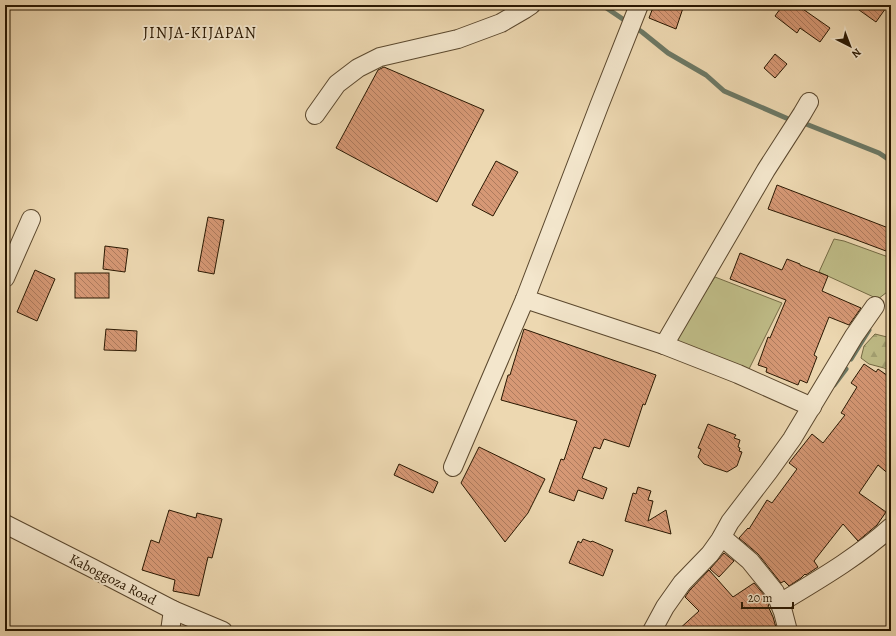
<svg xmlns="http://www.w3.org/2000/svg" width="896" height="636" viewBox="0 0 896 636" font-family="Alegreya,serif">
  <style>
    .green { fill: #bfbc87; stroke: #746a44 }
    .forest { fill: url(#forest-firs); stroke: #746a44 }
    .lines { fill: none; stroke-linecap: round; stroke-linejoin: round }
    .stream { stroke: #6d7965; stroke-width: 5 }
    .building { fill: url(#building-back-hatch); stroke: #2a1802 }
    .minor-casing { stroke: #5b482e; stroke-width: 20 }
    .minor { stroke: #f3e6cc; stroke-width: 18 }
    .labels { text-anchor: middle; stroke-width: 4; stroke-linejoin: round; paint-order: stroke }
    .street-label { font-size: 14px; fill: #2a1802; stroke: #f3e6cc }
    .quarter-label { font-size: 16px; letter-spacing: 1px; fill: #2a1802; stroke: #f3e6cc }
  </style>
  <defs>
    <pattern id="forest-firs" width="22" height="20" patternUnits="userSpaceOnUse"><rect width="22" height="20" fill="#bfbc87"/><path d="M5 1l3.5 6h-7zM16 11l3.5 6h-7z" fill="#a4a173"/></pattern>
    <pattern id="building-back-hatch" width="6" height="6" patternUnits="userSpaceOnUse"><rect width="6" height="6" fill="#d69875"/><path d="M-1 5l2 2M0 0l6 6M5-1l2 2" fill="none" stroke="#ae7b5e"/></pattern>
  </defs>
  <rect width="100%" height="100%" fill="#edd8b1"/>
  <filter id="stains"><feTurbulence type="fractalNoise" baseFrequency=".005" numOctaves="4"/><feColorMatrix values="0 0 0 0 .2 0 0 0 0 .09 0 0 0 0 .02 0 0 0 .5 -.17"/></filter>
  <radialGradient id="worn" r=".72"><stop offset=".6" stop-color="#630" stop-opacity="0"/><stop offset="1" stop-color="#630" stop-opacity=".3"/></radialGradient>
  <g class="green">
    <path d="M834,239l10,2 47,17v31l-13,10 -59,-27z"/>
    <path d="M715,277l67,26 -35,70 -72,-33z"/>
  </g>
  <path class="forest" d="M875,334l16,4v34l-7,-4 -15,-4 -8,-6 3,-12z"/>
  <g class="lines">
    <g class="stream">
      <path d="M602,5l40,27 26,21 38,22 18,16 69,30"/>
      <path d="M801,122l78,31 12,8"/>
      <path d="M851,359l18,-29"/>
      <path d="M834,385l12,-16"/>
    </g>
  </g>
  <g class="building">
    <path d="M654,5h30l-8,24 -27,-11z"/>
    <path d="M783,5h14l33,23 -10,14 -20,-14 -3,5 -22,-17z"/>
    <path d="M852,5h36l-12,17z"/>
    <path d="M775,54l12,10 -12,14 -11,-10z"/>
    <path d="M384,67l100,43 -47,92 -101,-54 42,-78z"/>
    <path d="M496,161l22,11 -25,44 -21,-11z"/>
    <path d="M777,185l114,44v10l-5,12 -40,-15 -78,-27z"/>
    <path d="M208,217l16,3 -10,54 -16,-3z"/>
    <path d="M105,246l23,3 -3,23 -22,-3z"/>
    <path d="M740,253l42,17 5,-11 13,5v1l28,11 -6,15 39,17 -12,17 -20,-8 -15,38 3,2 -10,26 -7,-3 -2,5 -32,-13 1,-4 -9,-3 10,-28 2,1 16,-38 -56,-21z"/>
    <path d="M35,270l20,9 -18,42 -20,-9z"/>
    <rect x="75" y="273" width="34" height="25"/>
    <path d="M106,329l31,2 -1,20 -32,-1z"/>
    <path d="M524,329l132,46 -11,30 -2,-1 -14,43 -25,-8 -4,10 -6,-2 -12,31 25,10 -4,11 -25,-9 -4,11 -25,-9 12,-33 3,1 13,-39 -76,-21 7,-25h2z"/>
    <path d="M864,364l12,8 2,-3 13,9v98l-13,-11 -19,28 27,19 -9,13 -19,16 -15,-17 -29,37 4,6 -12,8 -1,-1 -4,4 -12,8 -5,-5 -3,2 -23,-29 -19,-16 9,-10 1,1 18,-29 5,3 25,-34 -8,-6 23,-29 11,9 22,-28 -4,-2 16,-26 -6,-4z"/>
    <path d="M708,424l28,11 -2,3 6,2 -2,7 2,1 -1,3 3,1 -5,14 -10,6 -23,-8 -6,-7 3,-8 -3,-1z"/>
    <path d="M479,447l66,32 -17,34 -23,29 -44,-59z"/>
    <path d="M399,464l39,18 -5,11 -39,-18z"/>
    <path d="M638,487l13,4 -3,9 5,1 -5,20 18,-11 5,24 -46,-13 8,-28 3,1z"/>
    <path d="M169,510l27,8 1,-5 25,6 -10,39 -4,-1 -9,39 -26,-5 2,-11 -33,-10 9,-30 8,3z"/>
    <path d="M583,539l8,3 1,-1 21,9 -10,26 -34,-13 9,-22 3,2z"/>
    <path d="M724,553l10,8 -15,16 -9,-8z"/>
    <path d="M709,570l24,27 21,-14 12,14 3,8 -1,1 5,11 4,14h-100l22,-20 -14,-14 5,-7z"/>
  </g>
  <g class="lines">
    <defs>
      <g id="minor">
        <path d="M315,115l22,-31 21,-16 22,-11 78,-18 43,-16 24,-14 6,-4"/>
        <path d="M5,278l26,-59"/>
        <path d="M525,299l139,46 74,29 74,33"/>
        <path d="M664,345l102,-175 36,-56 7,-12"/>
        <path d="M453,467l72,-168 74,-193 40,-101"/>
        <path d="M5,524l87,44 81,42 50,21"/>
        <path d="M722,537l28,24 25,31 8,20 5,19"/>
        <path d="M780,603c38,-23 78,-46 111,-76"/>
        <path d="M170,631l3,-21"/>
        <path d="M652,631l13,-24 17,-24 28,-29 10,-14 10,-18 39,-51 23,-32 62,-103 21,-30"/>
      </g>
    </defs>
    <use href="#minor" class="minor-casing"/>
    <use href="#minor" class="minor"/>
  </g>
  <g class="labels">
    <g class="street-label">
      <text transform="translate(113 579) rotate(27)" y="5">Kaboggoza Road</text>
    </g>
    <g class="quarter-label">
      <text x="200" y="38">JINJA-KIJAPAN</text>
    </g>
  </g>
  <rect width="896" height="636" fill="none" stroke="#edd8b1" stroke-width="20"/>
  <rect x="6" y="6" width="884" height="624" fill="none" stroke="#2a1802" stroke-width="2"/>
  <rect x="10" y="10" width="876" height="616" fill="none" stroke="#2a1802"/>
  <g transform="translate(850 46) rotate(138)" stroke="#f3e6cc" stroke-width="3" paint-order="stroke">
  <path d="M0-3L7 15L0 10L-7 15Z" fill="#2a1802"/>
  <text y="-6" font-size="11" font-weight="bold" text-anchor="middle" fill="#2a1802">N</text>
  </g>
  <path d="M742 602v6h51v-6" fill="none" stroke="#2a1802" stroke-width="2"/>
  <text x="748" y="602" font-size="12" fill="#2a1802" stroke="#f3e6cc" stroke-width="3" paint-order="stroke">20 m</text>
  <rect width="100%" height="100%" filter="url(#stains)"/>
  <rect width="100%" height="100%" fill="url(#worn)"/>
</svg>
